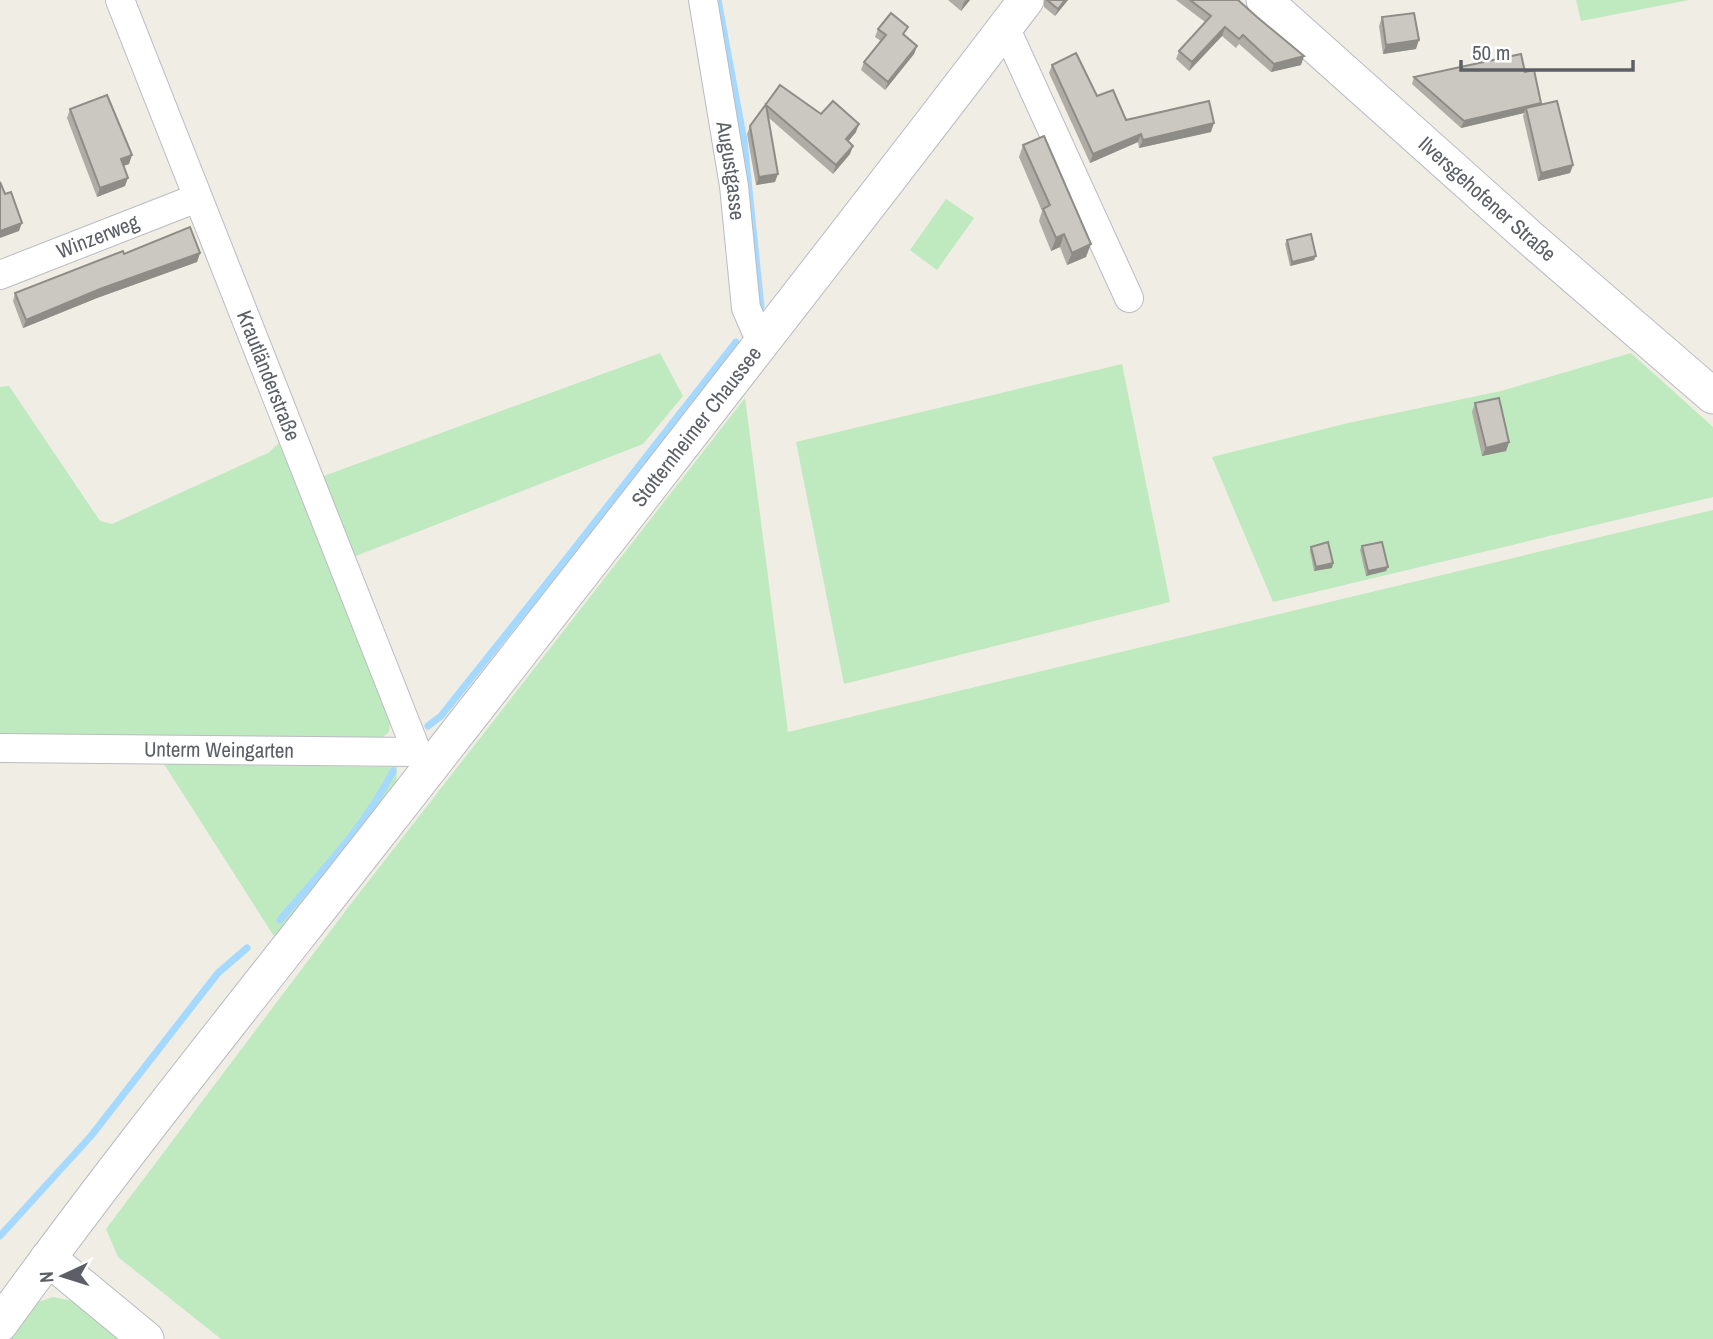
<svg xmlns="http://www.w3.org/2000/svg" width="1713" height="1339" viewBox="0 0 1713 1339" font-family="'Archivo Narrow',sans-serif">
  <style>
    .green { fill: #bfe9be }
    .lines { fill: none; stroke-linecap: round; stroke-linejoin: round }
    .stream { stroke: #a5d9ff; stroke-width: 7 }
    .minor-casing { stroke: #b9bcc1; stroke-width: 30 }
    .tertiary-casing { stroke: #b9bcc1; stroke-width: 37 }
    .minor { stroke: #fff; stroke-width: 28 }
    .tertiary { stroke: #fff; stroke-width: 35 }
    .wall { fill: #afaca6 }
    .shaded-wall { fill: #8e8c87 }
    .building { fill: #cbc8c1; stroke: #8e8c87; stroke-width: 2 }
    .labels { text-anchor: middle; stroke-width: 7; stroke-linejoin: round; paint-order: stroke }
    .street-label { font-size: 21px; fill: #5c6066; stroke: #fff }
  </style>
  <rect width="100%" height="100%" fill="#f0ede4"/>
  <g class="green">
    <path d="M1576,0h113l-108,21z"/>
    <path d="M946,199l28,19 -37,52 -27,-20z"/>
    <path d="M660,353l23,43 -40,48 -290,113 -32,-80z"/>
    <path d="M1631,353l82,74v70l-440,105 -61,-145 136,-34 153,-32z"/>
    <path d="M1122,364l48,238 -326,82 -48,-242z"/>
    <path d="M9,386l91,135 12,3 156,-71 11,-10 111,279 -1,10 -10,8 -379,-5v-348z"/>
    <path d="M745,398l43,334 925,-222v829h-1492l-103,-82 -12,-28 244,-324z"/>
    <path d="M164,764l233,3 -1,22 -119,152z"/>
    <path d="M53,1297l26,5 51,37h-128l30,-35z"/>
  </g>
  <g class="lines">
    <g class="stream">
      <path d="M718,0l26,141 17,166"/>
      <path d="M428,726l13,-10 126,-158 169,-216"/>
      <path d="M280,920c40,-47 85,-93 113,-149"/>
      <path d="M0,1236l91,-100 127,-163 29,-25"/>
    </g>
    <defs>
      <g id="minor">
        <path id="s1" d="M120,0l297,752"/>
        <path id="s2" d="M703,0l31,186 12,122 10,23 9,8"/>
        <path d="M1001,32l10,8 118,258"/>
        <path id="s3" d="M0,275l197,-77"/>
        <path id="s4" d="M0,748l417,4 13,12"/>
      </g>
      <g id="tertiary">
        <path id="s5" d="M1264,0l265,237 184,159"/>
        <path d="M48,1258l98,81"/>
        <path id="s6" d="M0,1324c123,-170 256,-334 386,-500 214,-274 429,-547 640,-824"/>
      </g>
    </defs>
    <use href="#minor" class="minor-casing"/>
    <use href="#tertiary" class="tertiary-casing"/>
    <use href="#minor" class="minor"/>
    <use href="#tertiary" class="tertiary"/>
  </g>
  <g class="wall">
    <path d="M948,0h22l-9,11z"/>
    <path d="M1044,0h24l-13,16 -11,-9z"/>
    <path d="M1176,0h62l63,65 -30,7 -32,-28 -3,4 -14,-12 -33,35 -13,-12 3,-8 26,-29z"/>
    <path d="M1382,17l34,32 -33,5 -4,-28z"/>
    <path d="M878,29l27,7 12,10 -3,8 -29,36 -24,-20 3,-8 17,-21 -6,-4z"/>
    <path d="M1052,65l45,31 29,24 85,12 -72,16 -1,-6 -48,21 -41,-90z"/>
    <path d="M1525,72l16,31 -1,2 33,60 -3,8 -32,8 -15,-65 1,-3 -63,15 -49,-44 2,-7z"/>
    <path d="M780,85l41,29 35,18 -8,9 2,13 -17,20 -64,-56 6,64 -19,3 -9,-51 3,-8z"/>
    <path d="M70,109l59,55 -6,2 2,20 -28,11 -30,-79z"/>
    <path d="M1023,145l63,112 -19,8 -7,-18 -9,4 -12,-30 3,-10 -23,-54z"/>
    <path d="M1287,240l27,20 -24,6 -5,-22z"/>
    <path d="M200,253l-3,9 -100,36 -74,30 -10,-27 2,-8 109,-39z"/>
    <path d="M1475,403l34,39 -3,9 -24,5 -10,-44z"/>
    <path d="M1362,546l24,25 -20,5 -6,-26z"/>
    <path d="M1311,547l22,16 -1,5 -18,3 -4,-20z"/>
  </g>
  <g class="shaded-wall">
    <path d="M966,0h4l-9,11 3,-9z"/>
    <path d="M1065,0h3l-13,16 3,-7z"/>
    <path d="M1225,27l-3,9 -33,35 3,-9z"/>
    <path d="M1419,40l-3,9 -33,5 3,-9z"/>
    <path d="M917,46l-3,8 -29,36 3,-8z"/>
    <path d="M1304,56l-3,9 -30,7 3,-8z"/>
    <path d="M1541,103l-3,7 -12,-2 -2,5 -63,15 3,-7z"/>
    <path d="M1214,123l-3,9 -72,16 4,-8z"/>
    <path d="M859,124l-3,8 -13,16 3,-9z"/>
    <path d="M1141,134l-3,8 -48,21 3,-9z"/>
    <path d="M853,146l-3,8 -17,20 3,-9z"/>
    <path d="M132,155l-3,9 -11,4 3,-9z"/>
    <path d="M1573,165l-3,8 -32,8 3,-8z"/>
    <path d="M778,174l-3,8 -19,3 3,-8z"/>
    <path d="M128,178l-3,8 -28,11 3,-9z"/>
    <path d="M22,223l-3,8 -19,7v-7z"/>
    <path d="M1064,234l-4,13 -9,4 5,-13z"/>
    <path d="M1091,244l-5,13 -19,8 5,-12z"/>
    <path d="M200,253l-3,9 -100,36 -74,30 3,-8 74,-31z"/>
    <path d="M1316,256l-2,4 -24,6 2,-4z"/>
    <path d="M1509,442l-3,9 -24,5 4,-8z"/>
    <path d="M1333,563l-1,5 -18,3 2,-4z"/>
    <path d="M1388,567l-2,4 -20,5 2,-5z"/>
  </g>
  <g class="building">
    <path d="M1047,0h18l-7,9z"/>
    <path d="M1190,0h48l19,17 47,39 -30,8 -31,-29 -4,4 -14,-12 -33,35 -13,-11 32,-35z"/>
    <path d="M891,13l17,14 -5,7 14,12 -29,36 -24,-20 22,-27 -8,-6z"/>
    <path d="M1414,13l5,27 -33,5 -4,-28z"/>
    <path d="M1076,53l21,43 16,-6 13,30 83,-19 5,22 -71,17 -2,-6 -48,20 -41,-89z"/>
    <path d="M1521,54l4,18 9,-2 7,33 -77,18 -50,-44z"/>
    <path d="M780,85l41,29 12,-13 26,23 -13,15 7,7 -17,19 -70,-60 12,69 -19,3 -9,-51z"/>
    <path d="M107,95l25,60 -11,4 7,19 -28,10 -30,-79z"/>
    <path d="M1557,101l16,64 -32,8 -15,-65z"/>
    <path d="M1044,136l47,108 -19,9 -8,-19 -8,4 -13,-29 7,-4 -27,-60z"/>
    <path d="M0,182l5,12 6,-2 11,31 -22,8z"/>
    <path d="M190,227l10,26 -100,36 -74,31 -11,-27 108,-42 1,3z"/>
    <path d="M1311,234l5,22 -24,6 -5,-22z"/>
    <path d="M1499,398l10,44 -23,6 -11,-45z"/>
    <path d="M1328,542l5,21 -17,4 -5,-20z"/>
    <path d="M1382,542l6,25 -20,4 -6,-25z"/>
  </g>
  <g class="labels">
    <g class="street-label">
      <text dy="7" stroke="none"><textPath href="#s2" startOffset="173">Augustgasse</textPath></text>
      <text dy="7" stroke="none"><textPath href="#s5" startOffset="299">Ilversgehofener Straße</textPath></text>
      <text dy="7" stroke="none"><textPath href="#s3" startOffset="105">Winzerweg</textPath></text>
      <text dy="7" stroke="none"><textPath href="#s1" startOffset="404">Krautländerstraße</textPath></text>
      <text dy="7" stroke="none"><textPath href="#s6" startOffset="1136">Stotternheimer Chaussee</textPath></text>
      <text dy="7" stroke="none"><textPath href="#s4" startOffset="219">Unterm Weingarten</textPath></text>
    </g>
  </g>
  <g transform="translate(63 1276) rotate(266)" stroke="#ffffff" stroke-width="5" paint-order="stroke">
  <path d="M0-5L12 26L0 18L-12 26Z" fill="#5c6066"/>
  <text y="-10" font-size="19" font-weight="bold" text-anchor="middle" fill="#5c6066">N</text>
  </g>
  <path d="M1461 60v10h172v-10" fill="none" stroke="#5c6066" stroke-width="3.5"/>
  <text x="1472" y="60" font-size="21" fill="#5c6066" stroke="#ffffff" stroke-width="5" paint-order="stroke">50 m</text>
</svg>
